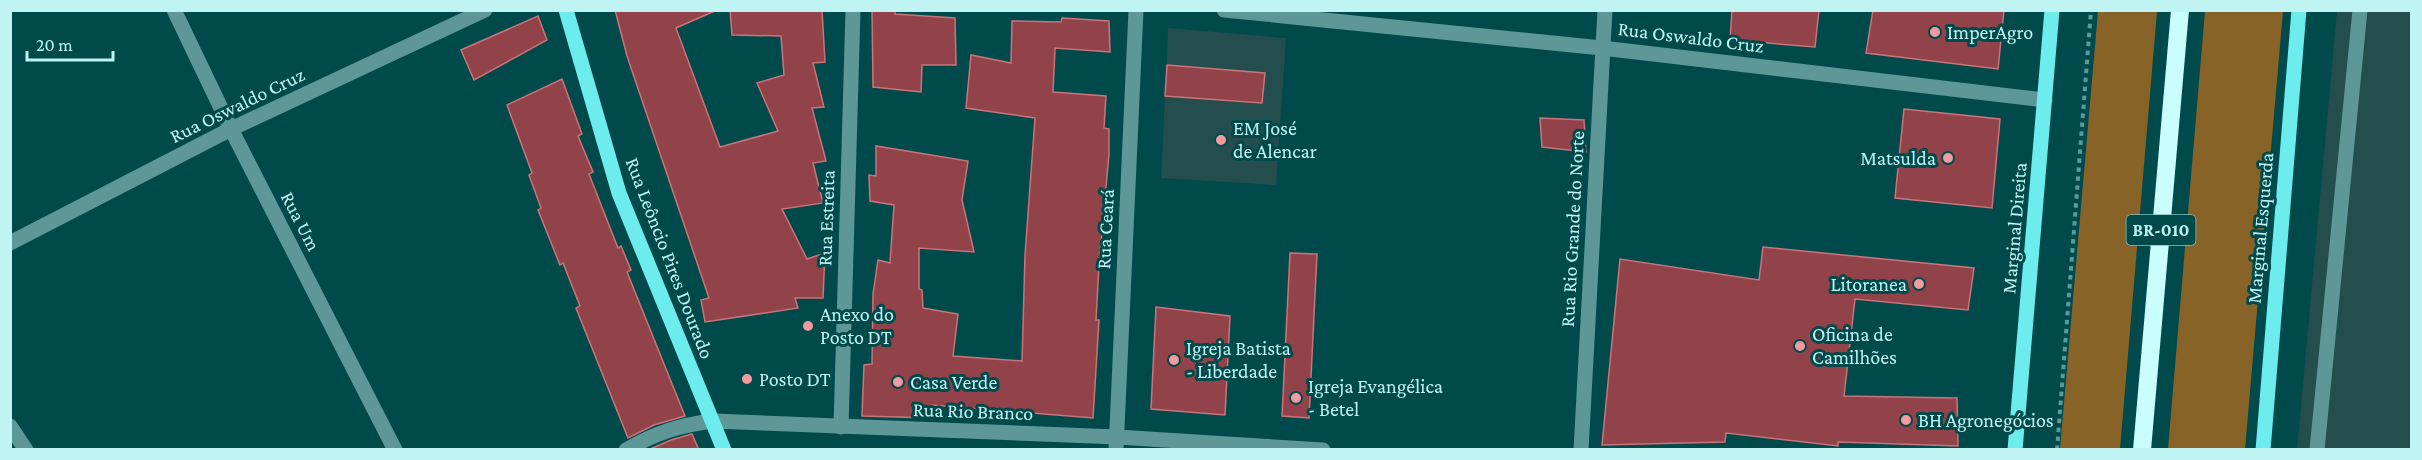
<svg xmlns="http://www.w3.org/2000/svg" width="2422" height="460" viewBox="0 0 2422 460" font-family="'Crimson Pro',serif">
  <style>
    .built { fill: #244e4e }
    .green { fill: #886328 }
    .building { fill: #92434a; stroke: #c97479; stroke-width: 1.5 }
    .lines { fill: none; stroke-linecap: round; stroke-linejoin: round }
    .path { stroke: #5b9a9c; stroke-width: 4; stroke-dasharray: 4.5 4.5; stroke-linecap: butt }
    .minor { stroke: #5e9797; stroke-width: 15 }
    .major { stroke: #6decee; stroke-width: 15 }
    .highway { stroke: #c9fdfe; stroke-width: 18 }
    .poi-dot { fill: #f49b9f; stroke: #004a4c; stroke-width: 2 }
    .labels { text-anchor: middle; stroke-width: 6; stroke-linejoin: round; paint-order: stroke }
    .shield { fill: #004a4c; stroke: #86c0c2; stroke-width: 1.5 }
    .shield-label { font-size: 18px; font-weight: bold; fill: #bff3f4 }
    .poi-label { font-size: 20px; fill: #bff3f4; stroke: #004a4c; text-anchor: start }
    .street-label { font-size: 20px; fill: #bff3f4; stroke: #004a4c }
  </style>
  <rect width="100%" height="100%" fill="#004a4c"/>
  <g class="built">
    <path d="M2337,11h74v438l-114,1z"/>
    <path d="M1168,28l118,10 -10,147 -115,-7 4,-82 97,7 2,-30 -97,-8z"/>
  </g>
  <g class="green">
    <path d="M2098,11h59l-37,438h-60z"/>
    <path d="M2205,11h78l-38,438h-77z"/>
  </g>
  <g class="building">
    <path d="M615,10h102l-41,18 44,119 58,-16 -21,-48 27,-8 -3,-39 -49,-1 -2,-25h92l3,52 -12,1 11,44 -12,1 14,53 -13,2 10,40 -41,6 25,50 18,-6 -2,45h-28l3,10 -93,14 -4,-22 8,-2 -82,-242z"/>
    <path d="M872,10h23v4l60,4 1,47h-34l-1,27 -48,-5z"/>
    <path d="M1732,10h87l-4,37 -85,-7z"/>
    <path d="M1873,10h131l-6,59 -132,-16z"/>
    <path d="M538,16l9,24 -73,40 -13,-30z"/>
    <path d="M1062,18l47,3 1,31 -55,-4 -2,44 53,4 -2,32 5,1v25l-10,111 -3,55h3l-6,98 -161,-13v13l-70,-2 2,-51 8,-1 1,-70 5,-34 12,3 4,-58 -24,-4 -1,-26 7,1v-30l92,15 -6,39 12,52 -55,-4v41l3,1 1,18 35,6 -5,42 69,5 3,-106 10,-137 -69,-10 5,-53 40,8 1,-42 49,1z"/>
    <path d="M1167,65l98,8 -3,30 -97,-7z"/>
    <path d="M562,79l20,55 -4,2 15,36 -4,2 29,74 3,-2 10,24 -4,2 58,144 -31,9 -26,13 -52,-130 4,-2 -17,-43 -3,2 -22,-55 3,-2 -12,-33 3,-2 -25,-68z"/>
    <path d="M1904,109l96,10 -8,89 -97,-10z"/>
    <path d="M1540,118l44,2 2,32 -44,-5z"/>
    <path d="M1763,247l211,21 -6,42 -113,-11 -11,97 113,2 1,48 -120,-4v4l-112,-13 -1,9 -123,3 18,-186 139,21z"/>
    <path d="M1290,253l27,1 -8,164 -27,-2z"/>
    <path d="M1156,307l74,9 -5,99 -74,-6z"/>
    <path d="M692,434l7,16h-51l23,-10z"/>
  </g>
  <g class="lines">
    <path class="path" d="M2057,450l34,-440"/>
    <g class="minor">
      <path d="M174,10l57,119 164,321"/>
      <path d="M1224,10l378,38 443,52"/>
      <path d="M10,243l221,-114 254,-119"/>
      <path d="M10,426l16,24"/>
      <path d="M841,427l12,-417"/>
      <path d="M626,450c29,-17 54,-25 87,-29l404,16 206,13"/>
      <path d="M1116,450l20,-440"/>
      <path d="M1581,450l24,-440"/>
      <path d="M2317,450l43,-440"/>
    </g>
    <g class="major">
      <path d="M566,10l53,183 105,257"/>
      <path d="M2015,450l37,-440"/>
      <path d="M2263,450l36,-440"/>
    </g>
    <path class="highway" d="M2142,450l38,-440"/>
  </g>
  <g class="poi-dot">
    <circle cx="1935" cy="32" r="6"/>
    <circle cx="1221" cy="140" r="6"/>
    <circle cx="1948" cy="158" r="6"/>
    <circle cx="1919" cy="284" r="6"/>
    <circle cx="808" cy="326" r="6"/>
    <circle cx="1800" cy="346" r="6"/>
    <circle cx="1174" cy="360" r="6"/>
    <circle cx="747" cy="379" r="6"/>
    <circle cx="898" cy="382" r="6"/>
    <circle cx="1296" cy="398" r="6"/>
    <circle cx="1906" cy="420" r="6"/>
  </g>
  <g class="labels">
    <rect class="shield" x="2126.5" y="215" width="69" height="30" rx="4.5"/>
    <g class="shield-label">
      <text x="2161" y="236">BR-010</text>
    </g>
    <g class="poi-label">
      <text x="1947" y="39">ImperAgro</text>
      <text x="1233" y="135">EM José<tspan x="1233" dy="23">de Alencar</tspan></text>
      <text x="1936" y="165" text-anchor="end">Matsulda</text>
      <text x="1907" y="291" text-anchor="end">Litoranea</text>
      <text x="820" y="321">Anexo do<tspan x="820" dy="23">Posto DT</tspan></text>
      <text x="1812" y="341">Oficina de<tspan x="1812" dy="23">Camilhões</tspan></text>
      <text x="1186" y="355">Igreja Batista<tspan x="1186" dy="23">- Liberdade</tspan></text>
      <text x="759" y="386">Posto DT</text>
      <text x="910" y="389">Casa Verde</text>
      <text x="1308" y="393">Igreja Evangélica<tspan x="1308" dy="23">- Betel</tspan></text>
      <text x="1918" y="427">BH Agronegócios</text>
    </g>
    <g class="street-label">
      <text transform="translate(1691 37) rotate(7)" y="7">Rua Oswaldo Cruz</text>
      <text transform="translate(237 105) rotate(-26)" y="7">Rua Oswaldo Cruz</text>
      <text transform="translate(826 218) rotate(-88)" y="7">Rua Estreita</text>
      <text transform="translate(301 221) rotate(63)" y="7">Rua Um</text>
      <text transform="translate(2014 228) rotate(-85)" y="7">Marginal Direita</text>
      <text transform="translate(2260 228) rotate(-85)" y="7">Marginal Esquerda</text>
      <text transform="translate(1105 229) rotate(-87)" y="7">Rua Ceará</text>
      <text transform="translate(1572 229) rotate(-87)" y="7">Rua Rio Grande do Norte</text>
      <text transform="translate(670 258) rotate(69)" y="7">Rua Leôncio Pires Dourado</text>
      <text transform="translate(973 411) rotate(2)" y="7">Rua Rio Branco</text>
    </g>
  </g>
  <rect width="2422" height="460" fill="none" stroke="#bff3f4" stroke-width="24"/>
  <path d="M27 51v9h86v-9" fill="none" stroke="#bff3f4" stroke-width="3"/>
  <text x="36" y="51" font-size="18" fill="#bff3f4" stroke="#004a4c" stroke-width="4.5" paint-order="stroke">20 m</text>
</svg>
